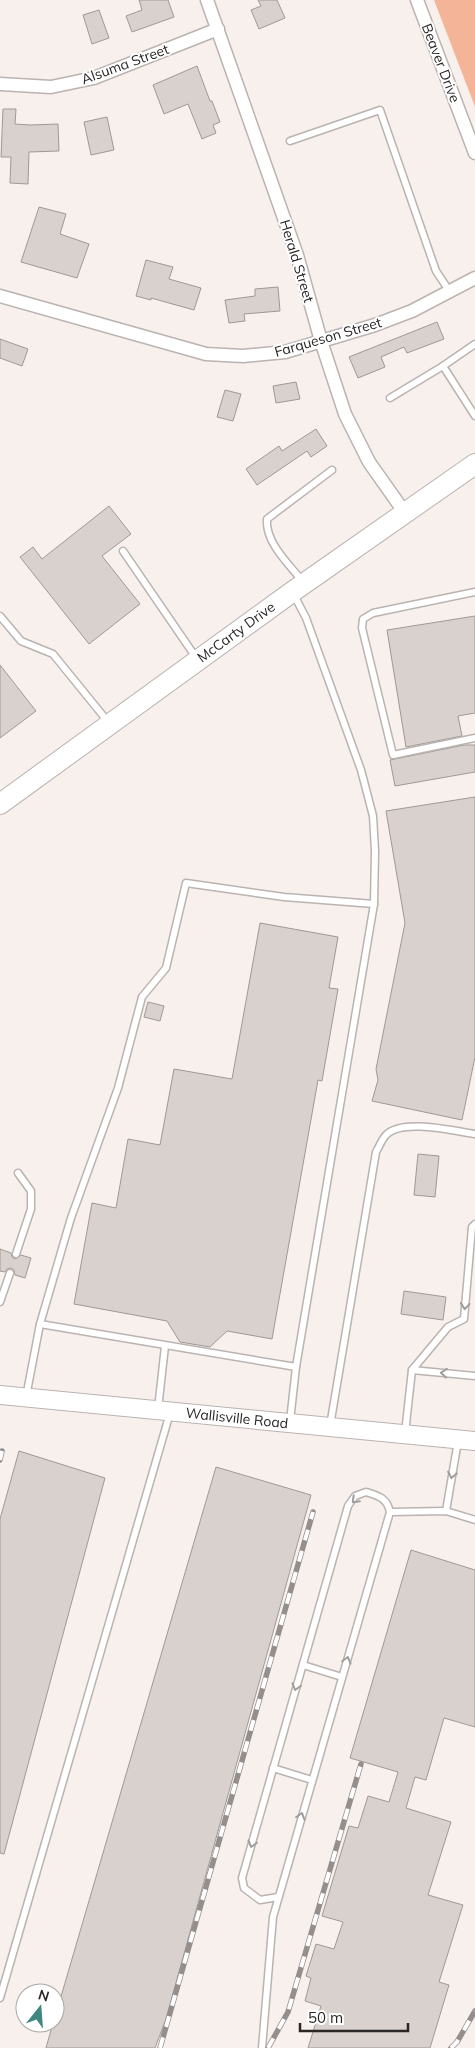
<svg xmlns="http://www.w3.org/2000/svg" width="475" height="2048" viewBox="0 0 475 2048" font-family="Mulish,sans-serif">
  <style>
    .green { fill: #f4b497 }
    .building { fill: #d8d1ce; stroke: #9f9996 }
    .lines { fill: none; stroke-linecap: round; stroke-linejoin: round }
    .lane-casing { stroke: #bab3b0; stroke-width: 9 }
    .street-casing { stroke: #bab3b0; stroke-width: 15 }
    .secondary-casing { stroke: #bab3b0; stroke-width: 20 }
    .primary-casing { stroke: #bab3b0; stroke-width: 22 }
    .lane { stroke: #fff; stroke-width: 6 }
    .street { stroke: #fff; stroke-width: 12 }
    .secondary { stroke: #fff; stroke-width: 18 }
    .primary { stroke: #fff; stroke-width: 20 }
    .rail-casing { stroke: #948f8d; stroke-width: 5.5 }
    .rail { stroke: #fff; stroke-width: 4; stroke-dasharray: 11; stroke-linecap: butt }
    .oneway { stroke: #9f9d9d }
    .labels { text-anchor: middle; stroke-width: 4; stroke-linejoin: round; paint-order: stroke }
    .street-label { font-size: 14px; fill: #292625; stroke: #fff }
  </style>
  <rect width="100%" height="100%" fill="#f8f0ed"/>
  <path class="green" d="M434,0h41v107l-1,-3z"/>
  <g class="building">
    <path d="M139,0h29l6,17 -42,15 -6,-16 16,-6z"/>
    <path d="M258,0h19l8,18 -26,11 -8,-19 10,-4z"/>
    <path d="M99,10l10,28 -17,6 -9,-29z"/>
    <path d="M197,66l13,35h2l8,21 -7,3 3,8 -14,6 -14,-35 -24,10 -11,-29z"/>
    <path d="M3,109h13l-1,15 15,1 28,-1 1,27 -30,1 -1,32 -18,-1 1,-26h-10z"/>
    <path d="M107,117l7,33 -23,5 -7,-33z"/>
    <path d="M39,207l27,7 -6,20 29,10 -12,34 -56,-16z"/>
    <path d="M146,260l27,7 -4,12 32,9 -7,22 -43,-12v2l-15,-4z"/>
    <path d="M278,287l2,24 -36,3 1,7 -16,2 -4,-23 30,-4v-7z"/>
    <path d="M437,322l7,17 -37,14 -3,-6 -23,10 4,10 -27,11 -9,-21z"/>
    <path d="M0,339l28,10 -6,17 -22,-8z"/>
    <path d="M296,382l4,17 -24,4 -3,-17z"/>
    <path d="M225,390l16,4 -8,27 -16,-4z"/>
    <path d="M316,429l11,17 -16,11 -4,-6 -50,34 -11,-16 33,-23 3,5z"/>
    <path d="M109,506l22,28 -29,22 38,48 -51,40 -69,-87 13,-10 9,12z"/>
    <path d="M475,616v97l-17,3 4,20 -56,11 -19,-117z"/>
    <path d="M0,665l36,46 -36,27z"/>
    <path d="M464,745h11v27l-80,14 -5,-26z"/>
    <path d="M475,797v260l-13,63 -90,-19 6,-21 -2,-11 29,-146 -19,-112z"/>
    <path d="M260,923l78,14 -9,51 9,1 -16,92 -4,-1 -46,259 -45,-8 -17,16 -30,-5 -13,-21 -93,-17 18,-101 24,5 12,-69 32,6 14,-76 58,10z"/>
    <path d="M148,1002l16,4 -4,15 -16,-4z"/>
    <path d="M418,1154l21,2 -4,41 -21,-2z"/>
    <path d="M0,1249l11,4 1,4 3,2 6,-4 10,3 -6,20 -10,-3 -1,-5 -3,-2 -4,1 -2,3 -5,-1z"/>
    <path d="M404,1291l42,6 -3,23 -42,-6z"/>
    <path d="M19,1451l86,27 -101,376 -4,-1v-334z"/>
    <path d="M216,1467l95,28 -145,524 -11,29h-109l7,-25h2v-6z"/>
    <path d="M411,1550l64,20v157l-31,-9 -18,62 -11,-3 -9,31 45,14 -23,73 35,10 -24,77 10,3 -19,63h-122l13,-42 -16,-5 6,-23 -5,-2 10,-32 18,5 9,-27 -21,-6 27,-90 9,2 10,-32 21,6 9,-30 -48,-14z"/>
  </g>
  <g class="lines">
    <defs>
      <g id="lane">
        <path d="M290,141l90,-31 56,161 14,21"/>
        <path d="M443,366l32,-22"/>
        <path d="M390,398l53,-32 32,50"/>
        <path d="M123,551l74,108"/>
        <path d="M303,582c-13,-17 -38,-39 -36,-63l65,-49"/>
        <path d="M475,592l-102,21 -10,6 -1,9 31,127 82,-17"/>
        <path d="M0,616l21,25 32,13 56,69"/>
        <path d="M16,1254l15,-45v-18l-13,-18"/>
        <path d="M0,1302l10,-29"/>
        <path d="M40,1324l31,-106 47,-130 24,-91 24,-29 20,-85 98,14 90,7"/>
        <path d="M412,1370l63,6"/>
        <path d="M26,1397l14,-73 256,43 78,-463 1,-53 -2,-35 -12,-46 -55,-152 -12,-23"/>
        <path d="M158,1409l7,-63"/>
        <path d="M290,1421l6,-54"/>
        <path d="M330,1426l46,-274c3,-5 6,-13 10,-17 16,-17 68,-4 89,-1"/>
        <path d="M405,1433l7,-63 36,-43 16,-8 8,-92 3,-3"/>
        <path d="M446,1511l12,-70"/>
        <path d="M390,1512l56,-1 29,9"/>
        <path d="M303,1665l39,12"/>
        <path d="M273,1768l39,12"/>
        <path d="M0,1998l170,-585"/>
        <path d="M262,2048l11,-131 117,-405c-3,-14 -11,-16 -24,-20l-11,4 -7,10 -106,372 2,10 16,12 18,-3"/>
      </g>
      <g id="street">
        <path d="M207,0l90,255 24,86 24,73 24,48 36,51"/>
        <path d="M417,0l58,153"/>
        <path d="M0,84l51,3 43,-9 124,-49"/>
        <path d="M0,296l206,58 37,2 42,-4 90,-27 37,-14 63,-33"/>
      </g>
      <path id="secondary" d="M0,1395l475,46"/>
      <path id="primary" d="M0,804l292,-212 183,-128"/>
    </defs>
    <use href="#lane" class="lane-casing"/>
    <use href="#street" class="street-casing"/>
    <use href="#secondary" class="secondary-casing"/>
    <use href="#primary" class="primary-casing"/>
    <use href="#lane" class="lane"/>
    <use href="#street" class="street"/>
    <use href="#secondary" class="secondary"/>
    <use href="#primary" class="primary"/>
    <defs>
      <g id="rail">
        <path d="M0,1460l2,-9"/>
        <path d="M160,2048l153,-536"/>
        <path d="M268,2048l20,-36 73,-248"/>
        <path d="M451,2048l6,-6 18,-31"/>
      </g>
    </defs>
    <use href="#rail" class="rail-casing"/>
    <use href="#rail" class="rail"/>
  </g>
  <defs><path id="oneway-chevron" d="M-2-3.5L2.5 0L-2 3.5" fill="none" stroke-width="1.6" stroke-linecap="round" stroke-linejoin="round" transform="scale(1.25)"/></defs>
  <g class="oneway">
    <use href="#oneway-chevron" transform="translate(465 1306) rotate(95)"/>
    <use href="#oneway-chevron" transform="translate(444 1373) rotate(-175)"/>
    <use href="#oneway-chevron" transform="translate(452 1475) rotate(101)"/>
    <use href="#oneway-chevron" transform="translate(355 1500) rotate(135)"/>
    <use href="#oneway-chevron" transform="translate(347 1660) rotate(-74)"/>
    <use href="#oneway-chevron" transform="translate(296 1687) rotate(106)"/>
    <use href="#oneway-chevron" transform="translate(301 1816) rotate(-74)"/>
    <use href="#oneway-chevron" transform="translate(252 1844) rotate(106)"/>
  </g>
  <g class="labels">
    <g class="street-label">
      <text transform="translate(441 63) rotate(69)" y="5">Beaver Drive</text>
      <text transform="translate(125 64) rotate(-20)" y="5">Alsuma Street</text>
      <text transform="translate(297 261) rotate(73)" y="5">Herald Street</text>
      <text transform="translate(328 337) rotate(-16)" y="5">Farqueson Street</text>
      <text transform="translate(236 632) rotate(-36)" y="5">McCarty Drive</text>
      <text transform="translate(237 1418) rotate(6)" y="5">Wallisville Road</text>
    </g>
  </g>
  <g transform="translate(40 2008) rotate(17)"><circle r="24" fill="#ffffff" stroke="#a9a8a8"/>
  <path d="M0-4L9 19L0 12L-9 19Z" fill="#408782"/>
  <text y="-8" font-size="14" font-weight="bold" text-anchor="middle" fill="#292625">N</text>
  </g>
  <path d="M300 2023v8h108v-8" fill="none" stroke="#292625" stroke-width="2.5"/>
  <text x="308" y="2023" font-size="15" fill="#292625" stroke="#ffffff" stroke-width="4" paint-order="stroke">50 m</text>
</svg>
